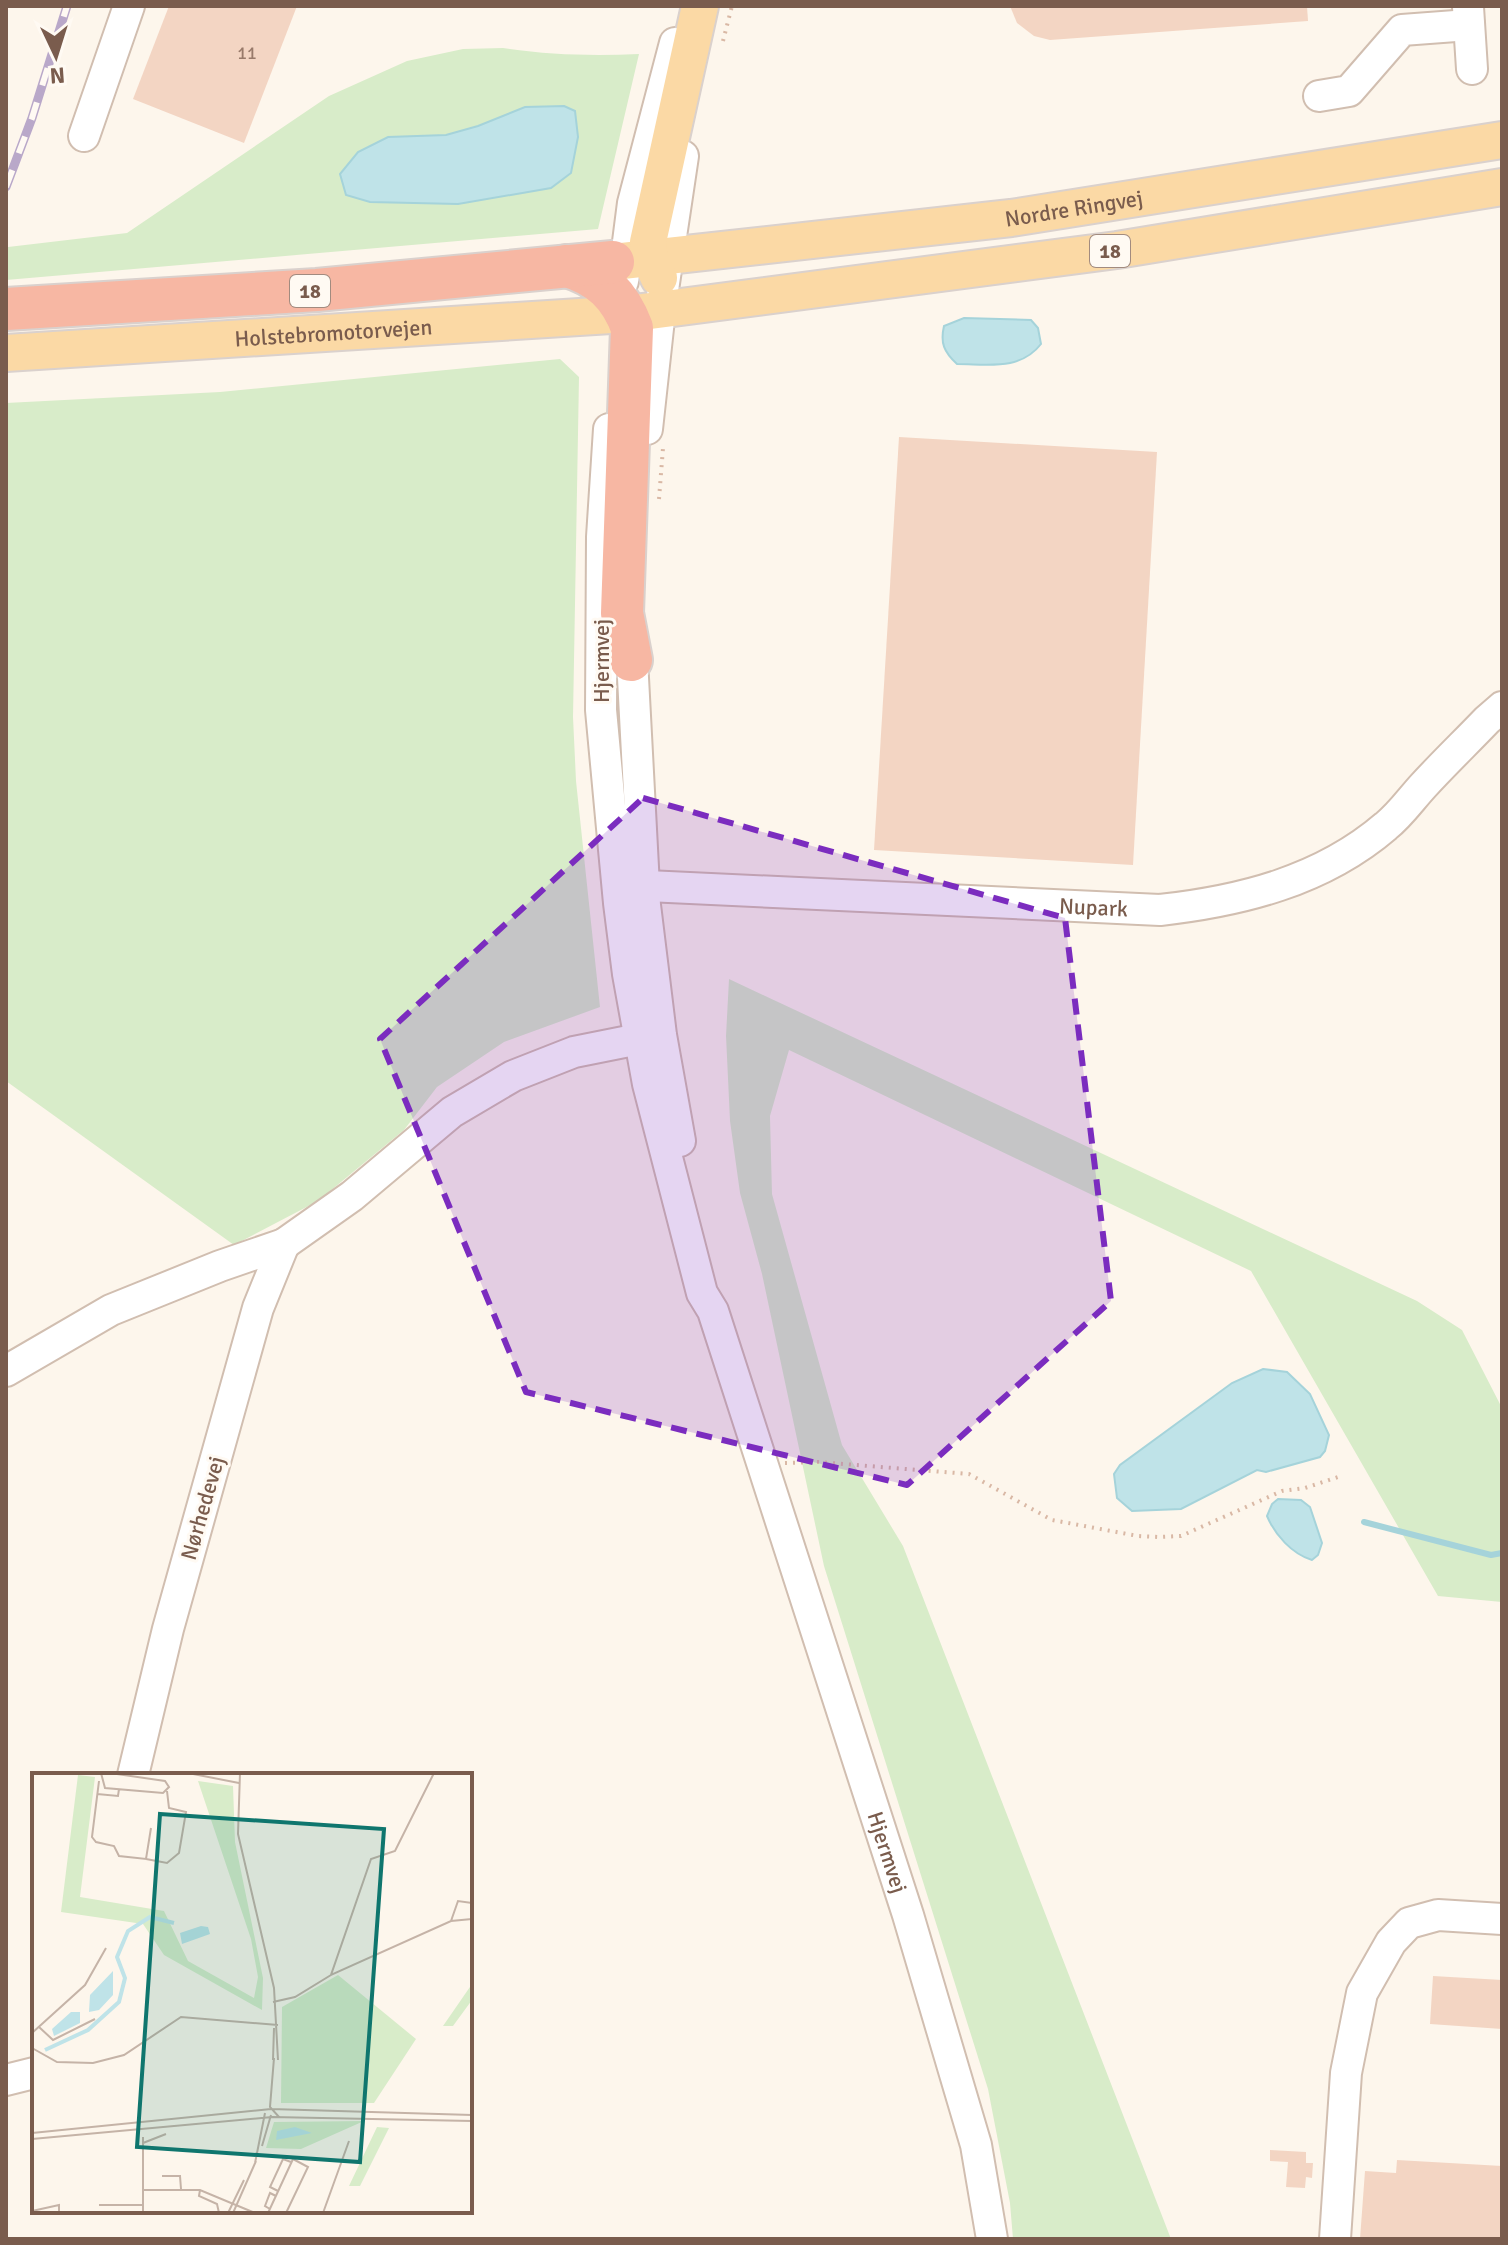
<svg xmlns="http://www.w3.org/2000/svg" width="1508" height="2245" viewBox="0 0 1508 2245" font-family="Signika,sans-serif">
  <style>
    .green { fill: #d8ecc9 }
    .water { fill: #bfe3e8; stroke: #a5d3da; stroke-width: 2 }
    .lines { fill: none; stroke-linecap: round; stroke-linejoin: round }
    .stream { stroke: #a5d3da; stroke-width: 6 }
    .building { fill: #f3d5c3 }
    .minor-casing { stroke: #d1beb0; stroke-width: 34 }
    .major-casing { stroke: #dad1cd; stroke-width: 40 }
    .highway-casing { stroke: #dad1cd; stroke-width: 46 }
    .path { stroke: #d9b8a5; stroke-width: 4; stroke-dasharray: 2 6; stroke-linecap: butt }
    .minor { stroke: #fff; stroke-width: 30 }
    .major { stroke: #fbd9a5; stroke-width: 36 }
    .highway { stroke: #f7b7a3; stroke-width: 42 }
    .rail-casing { stroke: #b9a8c9; stroke-width: 9 }
    .rail { stroke: #fffaf3; stroke-width: 6; stroke-dasharray: 18; stroke-linecap: butt }
    .marked { fill: #7b2cbf; fill-opacity: 0.2; stroke: #7b2cbf; stroke-width: 6; stroke-dasharray: 16 10; stroke-linejoin: round }
    .labels { text-anchor: middle; stroke-width: 6; stroke-linejoin: round; paint-order: stroke }
    .number-label { font-size: 18px; fill: #987a6a }
    .shield { fill: #fffaf3; stroke: #a28b7f; stroke-width: 2 }
    .shield-label { font-size: 20px; font-weight: bold; fill: #7a5c4d }
    .street-label { font-size: 22px; fill: #7a5c4d; stroke: #fffaf3 }
    .inset-river { fill: none; stroke: #bfe3e8; stroke-width: 4 }
    .inset-road { fill: none; stroke: #c5b3a7; stroke-width: 2 }
    .view { fill: #0f766e; fill-opacity: 0.15; stroke: #0f766e; stroke-width: 4 }
    .inset-edge { fill: none; stroke: #7a5c4d; stroke-width: 4 }
  </style>
  <rect width="100%" height="100%" fill="#fdf6ec"/>
  <g class="green">
    <path d="M503,48c46,7 89,8 136,6l-41,175 -592,51 2,-33 119,-14 202,-137 78,-35 56,-12z"/>
    <path d="M560,359l19,18 -6,340 3,64 24,226 -96,35 -67,45 -33,43 -86,71 -84,44 -228,-164v-678l214,-11z"/>
    <path d="M729,979l688,322 45,29 40,78v194l-64,-6 -187,-325 -462,-221 -19,66 2,78 70,251 61,101 268,693h-158l-3,-36 -22,-114 -164,-523 -62,-292 -22,-81 -10,-72 -4,-85z"/>
  </g>
  <g class="water">
    <path d="M564,106l11,5 3,26 -7,36 -20,15 -93,16 -88,-2 -24,-7 -6,-21 18,-22 30,-15 58,-2 32,-9 47,-19z"/>
    <path d="M964,318l67,2 7,8 3,16c-21,27 -53,20 -84,20 -13,-12 -17,-21 -13,-38z"/>
    <path d="M1263,1369l24,3 23,22 19,41 -4,16 -5,6 -54,15 -9,-2 -76,39 -49,2 -15,-13 -3,-24 6,-9 112,-82z"/>
    <path d="M1278,1499l23,1 9,7 12,36 -4,12 -6,5c-20,-6 -37,-25 -45,-44l5,-12z"/>
  </g>
  <g class="lines">
    <path class="stream" d="M1364,1522l127,33 11,-2"/>
  </g>
  <g class="building">
    <path d="M169,6h128l-53,137 -111,-44z"/>
    <path d="M1010,6h297l1,15 -258,19 -16,-4 -17,-13z"/>
    <path d="M899,437l258,15 -24,413 -259,-15z"/>
    <path d="M1433,1976l69,4v49l-72,-5z"/>
    <path d="M1270,2150l36,2v11h7l-1,15 -6,-1 -1,11 -19,-1 2,-25 -18,-1z"/>
    <path d="M1397,2160l105,6v73h-142l5,-68 31,2z"/>
  </g>
  <g class="lines">
    <defs>
      <g id="minor">
        <path d="M1468,7l4,62"/>
        <path d="M1319,96l30,-5 53,-61 67,-5"/>
        <path d="M84,136l45,-130"/>
        <path d="M623,281l10,-78 42,-160"/>
        <path id="s1" d="M609,429l-7,108 -1,173 18,193 9,71 20,110 54,209 11,18 195,604 68,230 16,94"/>
        <path d="M647,429l13,-119 23,-154"/>
        <path d="M631,640l14,265 16,130 19,106"/>
        <path id="s2" d="M626,885l534,25c81,-9 162,-29 226,-84 14,-11 25,-27 37,-40 21,-23 43,-44 64,-66l15,-13"/>
        <path d="M284,1244l68,-48 100,-84 61,-36 61,-24 85,-17"/>
        <path d="M6,1371l105,-61 109,-44 64,-22 -26,64 -90,321 -35,146"/>
        <path d="M6,2080l28,-7"/>
        <path d="M1335,2239l11,-166 16,-80 29,-51 18,-19 29,-8 64,4"/>
      </g>
      <g id="major">
        <path id="s3" d="M613,262l398,-44 491,-78"/>
        <path d="M659,278l-9,-19 -2,-17 52,-236"/>
        <path id="s4" d="M6,353l621,-39 490,-64 385,-63"/>
      </g>
      <g id="highway">
        <path d="M567,266c33,10 53,29 65,62l-10,285 9,47"/>
        <path d="M6,309l311,-19 296,-28"/>
      </g>
    </defs>
    <use href="#minor" class="minor-casing"/>
    <use href="#major" class="major-casing"/>
    <use href="#highway" class="highway-casing"/>
    <g class="path">
      <path d="M723,41l9,-35"/>
      <path d="M659,499l4,-51"/>
      <path d="M785,1463l33,-1 151,12 83,46 86,16 20,1 23,-1 101,-45 23,-3 36,-12"/>
    </g>
    <use href="#minor" class="minor"/>
    <use href="#major" class="major"/>
    <use href="#highway" class="highway"/>
    <defs>
      <path id="rail" d="M6,187l26,-69 35,-112"/>
    </defs>
    <use href="#rail" class="rail-casing"/>
    <use href="#rail" class="rail"/>
  </g>
  <path class="marked" d="M643,798l422,120 46,383 -204,184 -381,-93 -146,-353z"/>
  <g class="labels">
    <g class="number-label">
      <text x="247" y="59">11</text>
    </g>
    <g class="shield">
      <rect x="1090" y="235" width="40" height="32" rx="6"/>
      <rect x="290" y="275" width="40" height="32" rx="6"/>
    </g>
    <g class="shield-label">
      <text x="1110" y="258">18</text>
      <text x="310" y="298">18</text>
    </g>
    <g class="street-label">
      <text dy="8" stroke="none"><textPath href="#s3" startOffset="464">Nordre Ringvej</textPath></text>
      <text dy="8" stroke="none"><textPath href="#s4" startOffset="328">Holstebromotorvejen</textPath></text>
      <text transform="translate(601 661) rotate(-90)" y="8">Hjermvej</text>
      <text dy="8" stroke="none"><textPath href="#s2" startOffset="468">Nupark</textPath></text>
      <text transform="translate(202 1508) rotate(-74)" y="8">Nørhedevej</text>
      <text dy="8" stroke="none"><textPath href="#s1" startOffset="1464">Hjermvej</textPath></text>
    </g>
  </g>
  <g transform="translate(32 1773)">
    <rect width="440" height="440" fill="#fdf6ec"/>
    <path d="M46,2l17,2 -15,120 84,14 24,50 66,37 4,-21 -7,-38 -53,-158 35,5 2,56 28,136 -1,32 -98,-55 -21,-31 -82,-12zM306,202l78,64 -42,64h-93l1,-96zM440,211v16l-19,26h-10zM332,348l-63,28 -35,-1 8,-26zM345,354l12,1 -29,58h-11z" fill="#d8ecc9"/>
    <path d="M169,153l7,1 2,7 -28,10 -2,-11zM81,198v24l-14,15 -10,2 1,-17zM39,239h9v11l-26,13 -2,-7zM263,354l17,6 -36,7 1,-9z" fill="#bfe3e8"/>
    <path class="inset-river" d="M13,277l43,-20 31,-28 6,-24 -8,-21 11,-26 22,-14 24,6"/>
    <path class="inset-road" d="M69,0l4,15 58,5 6,-6 -4,-6 -55,-8M156,0l51,10M208,0l-2,61 36,154 4,72M402,0l-39,78 -24,8 -40,116 120,-54 21,-2M67,8l-7,56 4,5 18,4 5,10 27,3 5,-31M65,21l21,2 1,-7M114,86l21,4 12,-10 7,-41 -17,-4 -2,-17M419,148l7,-20 14,2M241,229l22,-5 36,-22M7,254l14,13 42,-21M0,260l53,-48 21,-37M0,275l25,14 36,1 31,-8 57,-38 97,8M242,285l-4,49 9,10M241,287l1,-32M240,344l200,4M0,360l239,-24 201,6M111,364v76M0,366l240,-22M111,370l23,-9M230,373l9,-31M223,390l10,-50M130,403h18l1,13M111,417h57l55,23M168,417l-1,6 18,8 2,9M246,418l-8,-4 13,-28 8,3M67,432h44M238,436l-5,-3 5,-13 6,3M0,438l27,-6v8M196,440l16,-33M201,440l23,-52M236,440l25,-54 15,8 -22,46M291,440l26,-72"/>
    <path class="view" d="M128,41l224,15 -24,333 -223,-15z"/>
    <rect width="440" height="440" class="inset-edge"/>
  </g>
  <rect width="1508" height="2245" fill="none" stroke="#7a5c4d" stroke-width="16"/>
  <g transform="translate(56 56) rotate(176)" stroke="#fffaf3" stroke-width="6" paint-order="stroke">
  <path d="M0-6L14 30L0 20L-14 30Z" fill="#7a5c4d"/>
  <text y="-12" font-size="22" font-weight="bold" text-anchor="middle" fill="#7a5c4d">N</text>
  </g>
</svg>
